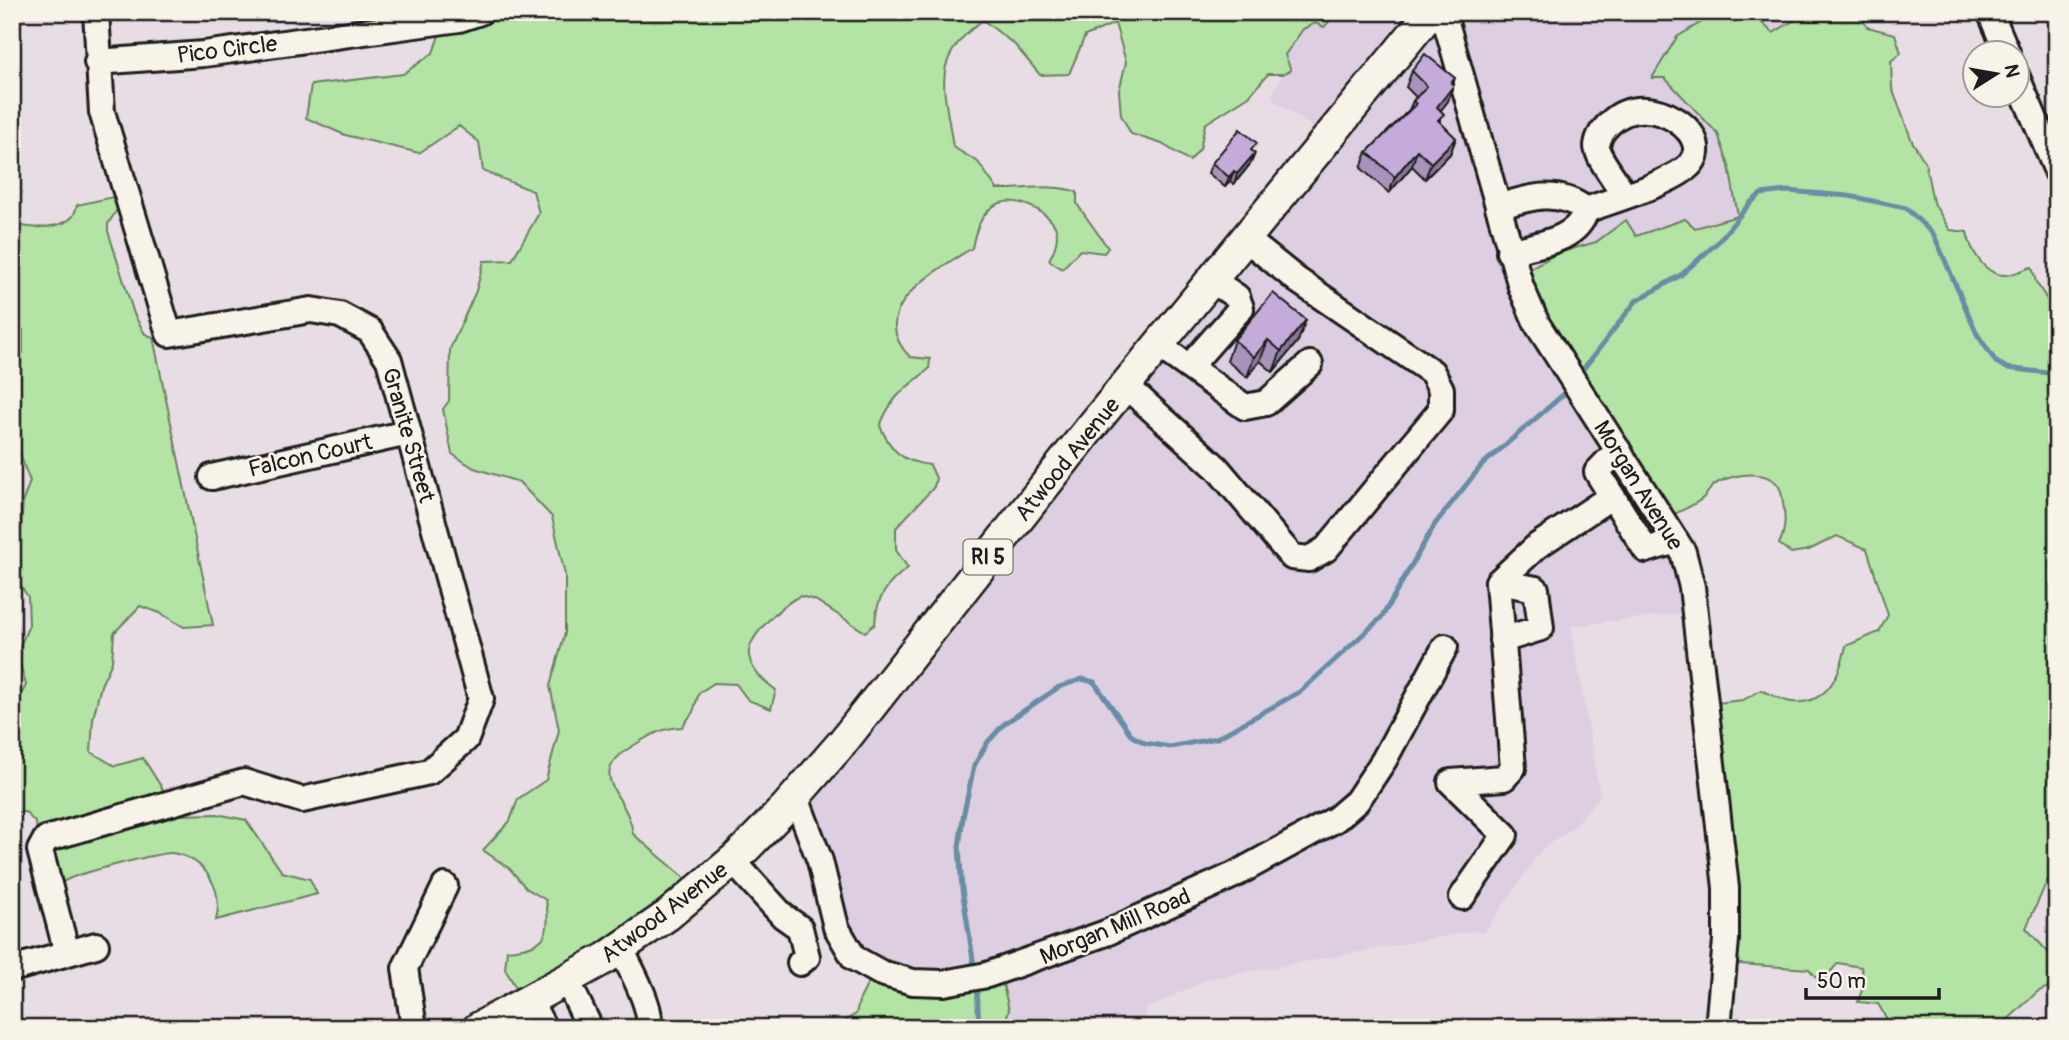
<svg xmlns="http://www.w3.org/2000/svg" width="2069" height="1040" viewBox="0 0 2069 1040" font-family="Pangolin,sans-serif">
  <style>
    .built { fill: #ddcee1 }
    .green { fill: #b3e4a5; stroke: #688060; stroke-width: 2 }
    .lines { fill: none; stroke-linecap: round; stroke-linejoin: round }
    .stream { stroke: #698da4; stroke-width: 5 }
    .minor-casing { stroke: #1c1c1c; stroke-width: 30 }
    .major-casing { stroke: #1c1c1c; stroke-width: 35 }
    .minor { stroke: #f7f3e8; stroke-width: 24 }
    .major { stroke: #f7f3e8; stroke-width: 30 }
    .wall { fill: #a993bb; stroke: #1c1c1c; stroke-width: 2 }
    .shaded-wall { fill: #897899; stroke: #1c1c1c; stroke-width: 2 }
    .building { fill: #c4abda; stroke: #1c1c1c; stroke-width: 2 }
    .labels { text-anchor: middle; stroke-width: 5; stroke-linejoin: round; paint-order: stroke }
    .shield { fill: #f7f3e8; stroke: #5e5c59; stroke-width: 2 }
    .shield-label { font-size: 21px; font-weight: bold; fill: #1c1c1c }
    .street-label { font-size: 23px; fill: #1c1c1c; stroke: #f7f3e8 }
  </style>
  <rect width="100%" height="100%" fill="#e8dde4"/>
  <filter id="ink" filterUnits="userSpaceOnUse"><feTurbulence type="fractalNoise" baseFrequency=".0143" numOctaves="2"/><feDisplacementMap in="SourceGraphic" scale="14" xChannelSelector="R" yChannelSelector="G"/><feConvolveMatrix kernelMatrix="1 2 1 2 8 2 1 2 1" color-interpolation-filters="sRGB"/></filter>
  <g filter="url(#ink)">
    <g class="built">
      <path d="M1338,12h380l-41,25 -24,40 12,1 53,56 11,32 9,50 -44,12 -9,-9 -49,17 -10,-15 -30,21 -38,11 104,263 30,96 -121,14 29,170 -28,32 -30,21 -58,84 -10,-2 -265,48 -64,30v19h-20l-6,-6 -12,6h-104l6,-18 -61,-27 -89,-22 -57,-153 526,-670 -54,-38 -2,-6 11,-20 8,-4 -6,-15 18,-26 12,-6 9,4z"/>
      <path d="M1750,12h58l-35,21z"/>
    </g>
    <g class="green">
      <path d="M447,12h891l-14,15 -9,-4 -12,6 -18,26 6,15 -8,4h-15l-19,22 -44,28 -5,25 -10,12 -28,-17 -31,-10 -10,-19 -2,-24 7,-29 -11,-39 -30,13 -16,38 -29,1 -25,-30 -32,-25c-55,40 -38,68 -30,127l25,15 19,27c26,1 55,-6 80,3v12l31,44 -4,5 -24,-3 -18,19 -13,-9c14,-25 10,-39 -15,-52 -37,-18 -55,3 -62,40 -35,22 -109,61 -62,109l20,2 -1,10c-24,20 -37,26 -49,57 11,25 22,36 50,39l6,13 -2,9 -38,41v22l12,18c-20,14 -32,30 -33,56l-10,8 -50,-32 -15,-4c-16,7 -54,41 -51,60 3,16 15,25 27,34l-5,19 -23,-9 -12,-16 -22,-1 -15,10 -6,19 -11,15c-19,1 -30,7 -46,17 -56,32 -7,49 -3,90l51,43 1,25 -162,98 -18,-31 2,-19c37,-3 45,-12 39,-50l-20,-12 -16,-19 -27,-19 27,-29 8,-22 28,-19 13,-50 -9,-44 15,-53v-58l-13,-58 -33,-35 -45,-14 -22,-14 -9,-45 6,-8 1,-52 26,-58 8,-30 28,-1 27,-47 -6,-22 -50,-20 -4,-29 -20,-16 -40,27 -74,-18 -39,-17 5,-33 92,-11 30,-21z"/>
      <path d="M1718,12h32l23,21 35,-21h51l8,15 28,7 6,19 -10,8 1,27 20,53 13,21 8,40 17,28 17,2c3,16 16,43 38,43 8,0 19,-6 27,-8l4,15 21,33v562l-9,2 -22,49 31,34v16l-4,7 -16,7 -38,36h-107l-14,-24 -20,-2 7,-21 -4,-14 -23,-4 -17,20 -12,-14 -82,-6 -19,-259 35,-4 18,-10c9,4 21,11 31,12 36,3 48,-28 54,-56l33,-14 9,-17 -21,-66 -30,-13 -28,14 -18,3 -12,-9c8,-16 6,-30 3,-48 -4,-28 -44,-24 -63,-14 -9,4 -9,9 -15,15 -9,9 -27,15 -38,21l-128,-194 -15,-52 35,-19 38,-11 30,-22 10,16 49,-17 10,9 43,-12 -9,-50 -11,-32 -53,-56h-13l25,-41z"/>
      <path d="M127,194l-19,30v7l26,83 11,20 8,3 60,288 -29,2 -24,-14 -20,-7 -26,27 -2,29 -11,23 -8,34 -2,33 24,14 28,-8 36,57 38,-1 29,6 36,52 28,7 7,15 -101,26c8,-31 -11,-62 -44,-67 -12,-1 -85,19 -99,24 -10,4 -20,10 -29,15l-8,-69 -11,-11h-13v-108l5,-1 9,-18 -9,-32 12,-28 -1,-28 -16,-25v-28l9,-17 2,-26 7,-20c-18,-40 -18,-77 -18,-120l11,-8v-23l-11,-19v-90c12,10 50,8 61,-5 2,-3 3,-7 4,-11z"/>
      <path d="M1000,972l9,38 -6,18h-155l-2,-8 10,-6 3,-13 14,-28z"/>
    </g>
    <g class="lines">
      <g class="stream">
        <path d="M1584,368l52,-67 45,-26 37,-33 32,-39 11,-9 25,-3 63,5 57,12 28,27 43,99 19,28 11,6 50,6"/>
        <path d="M975,972l-13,-83 -3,-42 4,-30 11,-51 13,-23 17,-19 55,-37 23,-8 12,3 38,54 13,7 25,4 47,-9 84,-47 81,-74 53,-93 47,-59 82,-71"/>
        <path d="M977,985l2,43"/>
      </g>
      <defs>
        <g id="minor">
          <path d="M1443,12l78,275 16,37 146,228 9,35 34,301v52l-8,88"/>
          <path d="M1990,12l17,40"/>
          <path d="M97,62l107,-8 255,-35 21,-7"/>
          <path d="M2016,75l41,96"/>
          <path d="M1498,207c31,-10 61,-19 88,3 -9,32 -49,34 -77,42"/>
          <path d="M1586,210c27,-10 76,-24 99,-41 40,-29 -37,-85 -75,-46 -7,7 -12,13 -13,23 -1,10 21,37 28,50"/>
          <path d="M1158,345l87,62 21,-4 44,-39"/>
          <path d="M1189,367l52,-59 -4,-11 -25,-17"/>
          <path d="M1125,385l92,83 75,89 17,2 17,-10 115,-139v-21l-9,-17 -135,-92 -51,-41"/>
          <path d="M1618,450l-21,22 49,78 30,-9"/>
          <path d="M212,477l196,-44"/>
          <path d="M1498,582l38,7 5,39 -39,12"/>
          <path d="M795,795l25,66 16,66 18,31 27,15 32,9 31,1 43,-8 119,-42 128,-58 102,-56 21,-18 27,-41 61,-113"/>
          <path d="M733,861l50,55 17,12 7,29 -7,6"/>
          <path d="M1462,897l43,-62 -54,-53 53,-4 9,-10 -15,-186 39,-36 75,-50"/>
          <path d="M620,948c8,15 37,67 27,80"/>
          <path d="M67,953l-27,-103 6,-11 198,-57 58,18 127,-28 37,-33 15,-40 -92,-339 -19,-29 -30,-16 -29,-5 -142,24 -67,-222 -6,-100"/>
          <path d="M12,969l84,-24"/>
          <path d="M567,980l23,48"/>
          <path d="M529,1000l15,28"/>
          <path d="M414,1028l-9,-60 40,-82"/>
        </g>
        <path id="major" d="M478,1028l128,-70 62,-43 70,-59 48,-49 56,-64 245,-311 344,-420"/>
      </defs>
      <use href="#minor" class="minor-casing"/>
      <use href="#major" class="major-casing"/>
      <use href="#minor" class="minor"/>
      <use href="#major" class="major"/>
    </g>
    <g class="wall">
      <path d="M1412,71l41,13 -5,17 -8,10v12l16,15 -6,16 -25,25 -13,-13 -23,27 -28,-25 6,-16 42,-42 4,-9 3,-4 -10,-10z"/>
      <path d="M1254,152l1,1 -4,10 -17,21 -4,-3 -5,6 -17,-14 4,-10z"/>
      <path d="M1234,340l64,1 -25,31 -13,-11 -13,16 -20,-16z"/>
    </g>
    <g class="shaded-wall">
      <path d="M1455,78l-7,23 -17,22 6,-16 14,-24z"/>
      <path d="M1456,138l-6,16 -25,25 6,-16z"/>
      <path d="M1417,150l-5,16 -23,27 6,-16z"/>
      <path d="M1255,153l-4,10 -17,21 3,-10z"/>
      <path d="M1234,171l-4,10 -5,6 4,-10z"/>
      <path d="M1306,320l-8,21 -25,31 8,-21z"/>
      <path d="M1268,340l-8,21 -13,16 7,-20z"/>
    </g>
    <g class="building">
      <path d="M1425,54l30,24 -4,5 3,2 -17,22 7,7 -6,6 18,18 -25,25 -14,-13 -22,27 -28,-25 49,-48 -3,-3 14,-15 -15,-15z"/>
      <path d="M1240,129l17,14 -6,7 4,3 -18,21 -3,-3 -5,6 -17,-14z"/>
      <path d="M1273,293l33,27 -25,31 -13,-11 -14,17 -20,-17z"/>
    </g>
  </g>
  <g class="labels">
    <rect class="shield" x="963.5" y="539.5" width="49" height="35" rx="5"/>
    <g class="shield-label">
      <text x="988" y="564">RI 5</text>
    </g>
    <g class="street-label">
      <text transform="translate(227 49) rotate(-7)" y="8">Pico Circle</text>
      <text transform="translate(409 435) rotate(74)" y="8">Granite Street</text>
      <text transform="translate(310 455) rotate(-13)" y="8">Falcon Court</text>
      <text transform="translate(1067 459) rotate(-51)" y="8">Atwood Avenue</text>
      <text transform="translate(1639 485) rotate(58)" y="8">Morgan Avenue</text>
      <text transform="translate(664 912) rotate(-37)" y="8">Atwood Avenue</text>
      <text transform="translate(1115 926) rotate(-23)" y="8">Morgan Mill Road</text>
    </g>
  </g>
  <rect width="2069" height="1040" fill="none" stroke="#f7f3e8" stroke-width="42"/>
  <rect x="21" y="21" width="2027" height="998" fill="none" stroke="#1c1c1c" stroke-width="2.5" filter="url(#ink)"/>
  <g transform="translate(1996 74) rotate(79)"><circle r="33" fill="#f7f3e8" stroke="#9f9d96" stroke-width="2"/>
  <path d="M0-5L12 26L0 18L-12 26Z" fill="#1c1c1c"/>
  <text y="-10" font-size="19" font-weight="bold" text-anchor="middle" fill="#1c1c1c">N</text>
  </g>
  <path d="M1806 988v10h133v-10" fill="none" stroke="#1c1c1c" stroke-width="3.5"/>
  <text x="1817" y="988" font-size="21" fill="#1c1c1c" stroke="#f7f3e8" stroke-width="5" paint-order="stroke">50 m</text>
</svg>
